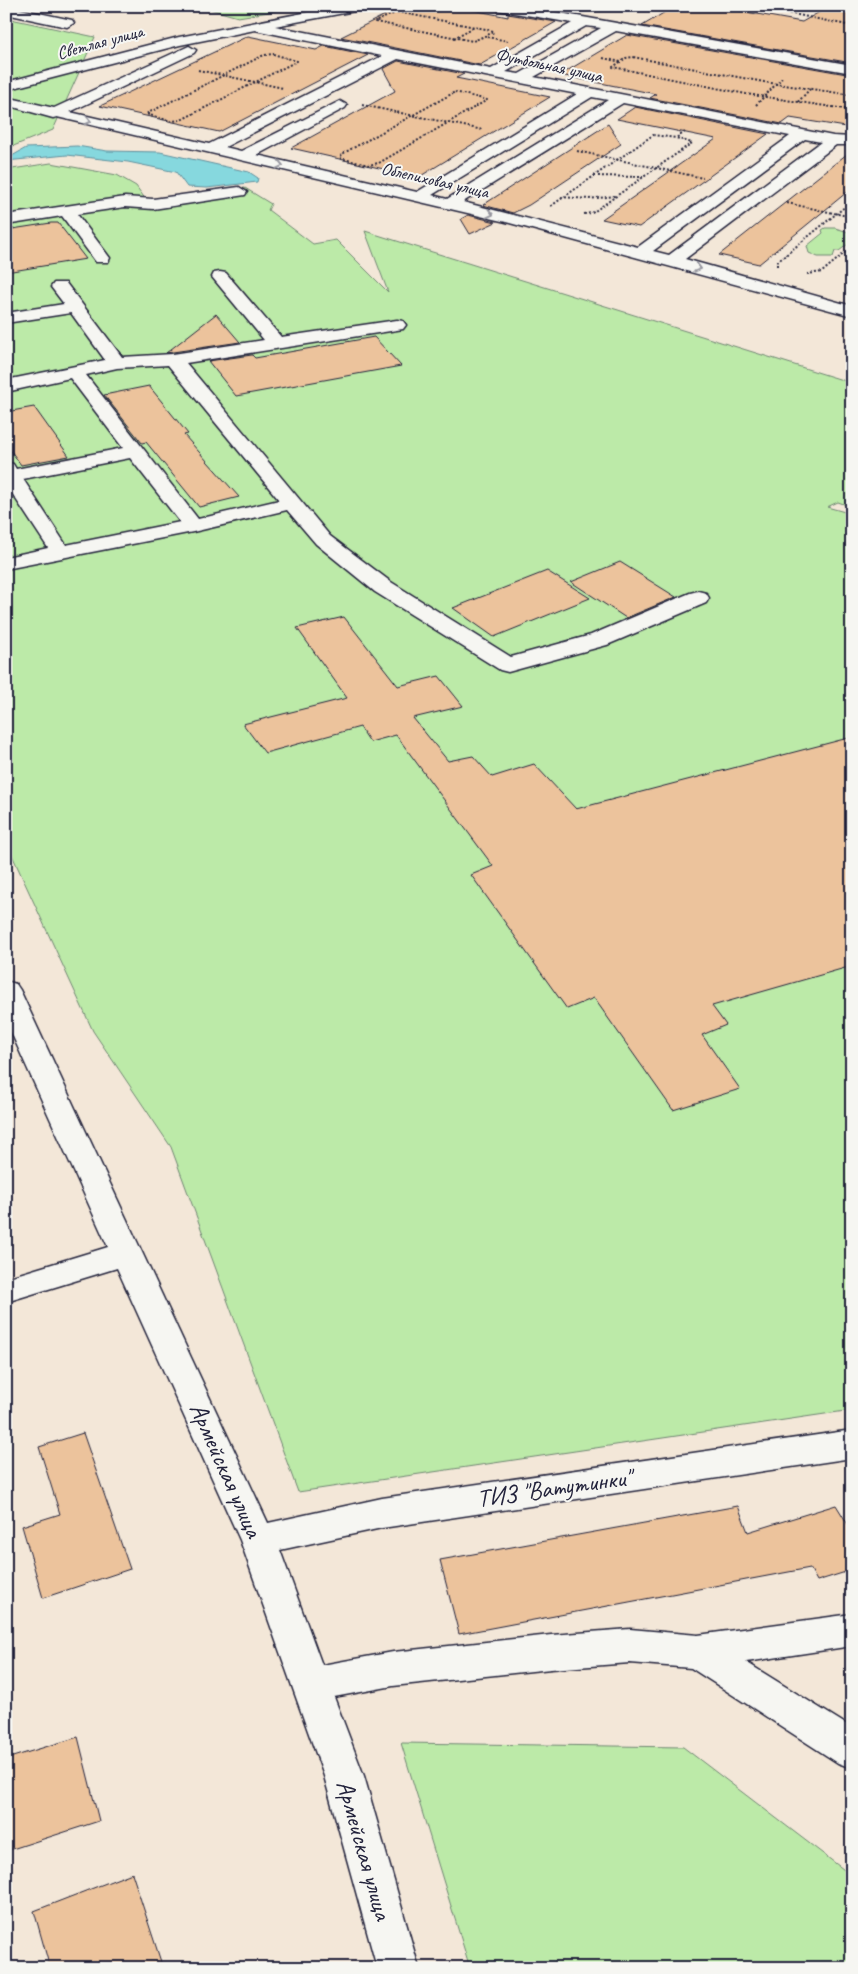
<svg xmlns="http://www.w3.org/2000/svg" width="858" height="1974" font-family="Caveat,sans-serif">
<style>
.green{fill:#bceaa8;stroke:#6f8672}
.water{fill:#86d8de;stroke:#5e8f9d}
.building{fill:#ecc39c;stroke:#22223b}
.lines{fill:none;stroke-linecap:round;stroke-linejoin:round}
.minor-casing{stroke:#22223b;stroke-width:3}
.path{stroke:#22223b;stroke-width:2;stroke-dasharray:2 2;stroke-linecap:butt}
.minor{fill:#f6f6f2;fill-rule:evenodd}
.oneway{stroke:#9797a0}
.labels{text-anchor:middle;dominant-baseline:central;stroke-width:4;stroke-linejoin:round;paint-order:stroke}
.far-street-label{font-size:18px;fill:#22223b;stroke:#f6f6f2}
.near-street-label{font-size:25px;fill:#22223b;stroke:#f6f6f2}
</style>
<rect width="100%" height="100%" fill="#f3e7d8"/>
<filter id="ink" filterUnits="userSpaceOnUse"><feTurbulence type="fractalNoise" baseFrequency=".02" numOctaves="2"/><feDisplacementMap in="SourceGraphic" scale="10" xChannelSelector="R" yChannelSelector="G"/><feConvolveMatrix kernelMatrix="1 2 1 2 8 2 1 2 1" color-interpolation-filters="sRGB"/></filter>
<g filter="url(#ink)">
<g class="green">
<polygon points="199,6 306,6 238,17"/>
<polygon points="6,18 95,37 53,130 6,149"/>
<polygon points="51,163 117,175 136,186 146,200 245,188 271,204 268,210 313,244 336,240 388,292 365,231 852,383 852,507 838,502 827,507 852,514 852,1410 298,1492 171,1147 93,1031 6,842 6,170"/>
<polygon points="825,228 835,228 852,233 852,241 839,251 835,251 833,257 818,257 809,253 807,246 823,233 822,230"/>
<polygon points="401,1743 683,1747 852,1876 852,1968 470,1968"/>
</g>
<polygon class="water" points="77,146 107,151 160,152 249,172 258,178 257,182 207,188 187,187 176,172 128,162 67,155 6,161 6,156 12,156 26,148"/>
<g class="building">
<polygon points="403,6 453,6 508,17 508,14 556,22 480,65 341,37"/>
<polygon points="533,6 583,6 571,13"/>
<polygon points="675,6 712,6 802,22 830,6 852,6 852,63 642,26"/>
<polygon points="627,35 852,75 852,128 790,118 782,124 650,98 656,94 560,75"/>
<polygon points="248,36 316,50 324,46 368,55 219,132 100,106"/>
<polygon points="398,61 464,74 456,78 550,97 419,177 291,148 395,91 383,69"/>
<polygon points="635,107 768,134 639,227 602,219 716,139 617,119"/>
<polygon points="608,124 621,144 529,205 513,213 483,205"/>
<polygon points="852,150 852,188 759,264 719,255"/>
<polygon points="468,215 496,222 470,234 461,219"/>
<polygon points="51,223 58,223 86,259 6,272 6,230"/>
<polygon points="216,314 240,342 166,353"/>
<polygon points="374,337 401,366 236,396 208,361 252,355 255,358"/>
<polygon points="149,386 188,434 184,435 239,497 199,507 146,442 142,443 104,395"/>
<polygon points="34,407 69,456 21,465 6,444 6,412"/>
<polygon points="620,562 676,597 626,618 571,582"/>
<polygon points="547,571 590,598 494,637 453,608"/>
<polygon points="344,617 398,686 439,676 463,706 413,718 448,761 473,756 492,777 534,764 576,809 852,737 852,966 712,1006 726,1025 702,1035 740,1089 673,1110 594,998 567,1009 471,875 493,866 396,735 370,742 360,727 265,753 243,724 347,698 297,628"/>
<polygon points="83,1433 130,1569 43,1598 22,1526 60,1514 39,1447"/>
<polygon points="836,1505 852,1531 852,1570 817,1581 810,1568 459,1634 440,1560 738,1506 748,1532"/>
<polygon points="78,1737 99,1821 6,1851 6,1759"/>
<polygon points="132,1873 163,1968 50,1968 34,1911"/>
</g>
<g class="lines">
<defs>
<g id="minor">
<polygon points="6,6 72,20 74,23 67,27 6,14"/>
<path d="M339,6H366L360,10L275,26L491,69L572,23L498,10L492,6H521L852,65V73L616,31L534,77L833,136L852,137V145H836L685,259L852,306V316L506,222L57,117L53,118L6,105V97L54,108L189,46L196,50L194,53L70,112L209,144L382,56L255,30L180,45L6,90V82L179,37ZM586,26L601,28L519,74L506,72ZM398,59L577,94L417,192L257,155L345,108L347,105L340,101L241,151L225,147ZM592,97L608,100L447,199L432,195ZM623,103L790,136L638,247L463,202ZM805,139L821,142L669,255L653,251Z"/>
<polygon points="239,187 247,192 245,195 153,209 125,207 77,214 110,258 108,262 96,262 62,216 6,225 6,215 125,197 153,199"/>
<path d="M220,272L226,273L281,337L397,320L403,321L406,325L403,329L397,330L186,363L330,536L391,582L511,657L591,635L690,593L698,591L706,593L709,598L706,603L607,645L508,672L500,670L375,592L316,544L287,510L193,532L6,569V557L48,548L6,484V462L13,464L16,469L123,448L70,378L6,392V380L105,360L71,313L6,323V313L64,304L51,287L54,283H66L122,357L173,354L264,340L212,277L214,273ZM168,365L279,500L198,519L86,375L117,368ZM130,458L180,522L66,545L23,479Z"/>
<polygon points="6,981 16,984 20,990 268,1523 382,1498 852,1430 852,1458 382,1528 280,1550 322,1665 393,1652 551,1635 630,1629 698,1635 852,1614 852,1646 746,1662 852,1728 852,1768 838,1763 691,1668 630,1663 551,1669 393,1686 334,1697 364,1776 419,1968 377,1968 324,1776 240,1540 117,1268 6,1302 6,1278 108,1247 6,1021"/>
</g>
</defs>
<use href="#minor" class="minor-casing"/>
<g class="path">
<polyline points="754,6 852,26"/>
<polyline points="644,11 653,6"/>
<polygon points="397,12 491,30 494,32 473,41 375,22"/>
<polyline points="487,37 508,41"/>
<polyline points="454,38 474,27"/>
<polygon points="273,54 297,61 181,120 171,121 146,114 264,55"/>
<polyline points="603,58 621,62"/>
<polyline points="198,70 283,88"/>
<polygon points="455,92 487,100 379,163 368,165 340,158 342,154"/>
<polyline points="852,95 764,82 633,57 626,58 613,67 746,94 852,110"/>
<polyline points="798,102 810,89"/>
<polyline points="362,105 483,130"/>
<polyline points="756,105 783,77"/>
<polyline points="577,151 703,178"/>
<polyline points="594,176 643,177"/>
<polyline points="561,197 589,199 615,196"/>
<polyline points="787,203 852,217"/>
<polyline points="551,206 653,135 676,138"/>
<polyline points="584,214 592,213 692,143 676,138 685,132"/>
<polyline points="777,266 777,262 852,201"/>
<polyline points="807,274 822,272 852,247"/>
</g>
<use href="#minor" class="minor"/>
</g>
<defs><path id="oneway-chevron" d="M-2-3.5L2.5 0L-2 3.5" fill="none" stroke-width="1.6" stroke-linecap="round" stroke-linejoin="round" transform="scale(1.25)"/></defs>
<g class="oneway">
<use href="#oneway-chevron" transform="translate(88 121) rotate(13)"/>
<use href="#oneway-chevron" transform="translate(280 165) rotate(13)"/>
<use href="#oneway-chevron" transform="translate(490 214) rotate(13)"/>
<use href="#oneway-chevron" transform="translate(698 268) rotate(16)"/>
</g>
</g>
<g class="labels">
<g class="far-street-label">
<text transform="translate(100 42) rotate(-15)">Светлая улица</text>
<text transform="translate(549 65) rotate(12)">Футбольная улица</text>
<text transform="translate(435 180) rotate(13)">Облепиховая улица</text>
</g>
<g class="near-street-label">
<text transform="translate(226 1470) rotate(66)">Армейская улица</text>
<text transform="translate(554 1488) rotate(-8)">ТИЗ "Ватутинки"</text>
<text transform="translate(364 1850) rotate(74)">Армейская улица</text>
</g>
</g>
<rect width="858" height="1974" fill="none" stroke="#f6f6f2" stroke-width="25"/>
<rect x="12" y="12" width="833" height="1949" fill="none" stroke="#22223b" stroke-width="2" filter="url(#ink)"/>
</svg>
